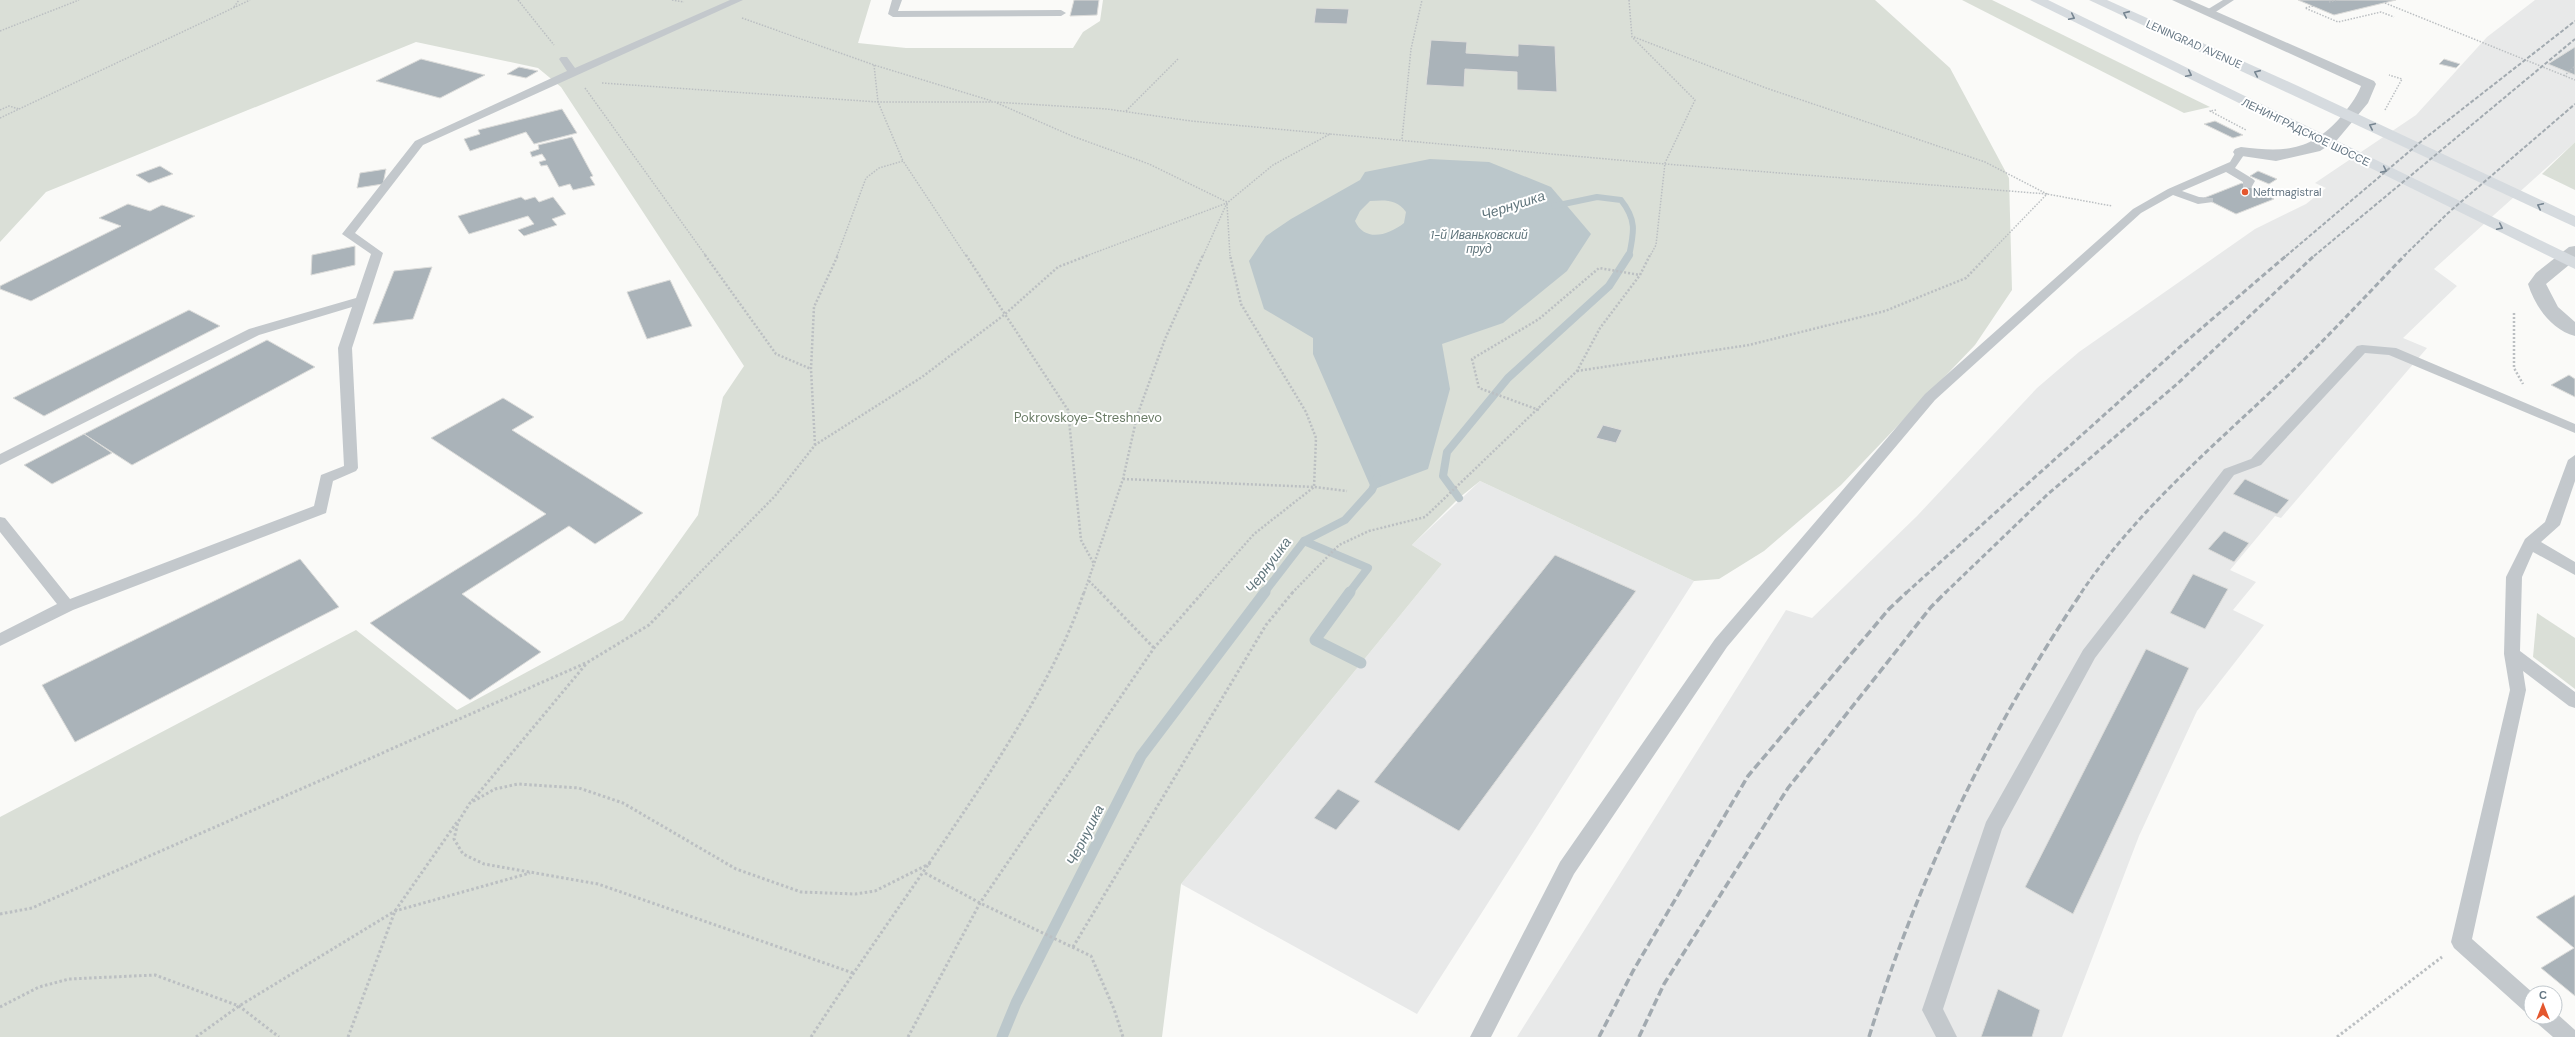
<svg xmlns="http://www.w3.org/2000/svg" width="2575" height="1037" font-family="'DM Sans',sans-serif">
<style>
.built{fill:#e8e9e9}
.green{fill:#dadfd7}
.water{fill:#bbc7cb;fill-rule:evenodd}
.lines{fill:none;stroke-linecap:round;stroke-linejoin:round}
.stream-far2{stroke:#bbc7cb;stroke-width:6}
.stream-far1{stroke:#bbc7cb;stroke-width:8}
.stream{stroke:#bbc7cb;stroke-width:11}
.building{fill:#aab3b9;stroke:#dcdcda}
.path-far2{stroke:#bbbfc2;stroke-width:1.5;stroke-dasharray:1.5 1.5;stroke-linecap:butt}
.path-far1{stroke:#bbbfc2;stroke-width:2.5;stroke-dasharray:2 2;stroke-linecap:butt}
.path{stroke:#bbbfc2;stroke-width:3;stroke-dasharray:2.5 2.5;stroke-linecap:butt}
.service{fill:#c3c8cc;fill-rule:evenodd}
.tertiary{fill:#c3c8cc;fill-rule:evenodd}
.primary{fill:#d6dbdf;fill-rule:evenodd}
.rail-far2{stroke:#a2aab0;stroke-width:2;stroke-dasharray:4 2;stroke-linecap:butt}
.rail-far1{stroke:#a2aab0;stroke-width:3;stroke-dasharray:5.5 3;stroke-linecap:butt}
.rail{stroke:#a2aab0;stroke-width:3.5;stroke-dasharray:8 3.5;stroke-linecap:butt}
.oneway{stroke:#768591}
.poi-dot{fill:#e4572e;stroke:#fff;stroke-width:1.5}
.labels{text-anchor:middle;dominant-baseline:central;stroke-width:4;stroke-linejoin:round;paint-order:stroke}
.far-street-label{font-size:11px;fill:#657683;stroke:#fff}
.far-poi-label{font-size:11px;fill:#657683;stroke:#fff;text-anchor:start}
.far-water-label{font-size:12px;font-style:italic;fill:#60757c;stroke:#fff}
.park-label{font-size:13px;fill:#687a64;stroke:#fff}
.water-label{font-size:14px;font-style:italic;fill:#60757c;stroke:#fff}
</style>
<rect width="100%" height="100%" fill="#fafaf8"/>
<g class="built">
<polygon points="2535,0 2575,0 2575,142 2434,269 2457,286 2403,338 2427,348 2281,518 2275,516 2230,570 2256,582 2233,610 2264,625 2197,711 2139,836 2062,1037 1517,1037 1786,610 1812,618 1917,516 2037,388 2079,352 2255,229 2306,204 2326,188 2315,183 2416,115 2487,37"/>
<polygon points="1480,481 1694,581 1417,1014 1181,884 1442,564 1412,545"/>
</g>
<g class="green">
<polygon points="0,0 871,0 858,43 906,48 1073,48 1083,32 1100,21 1103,0 1875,0 1950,68 2009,178 2012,290 1975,345 1841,485 1764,551 1719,579 1694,581 1480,481 1459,498 1412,545 1442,564 1181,884 1162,1037 0,1037 0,817 356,630 457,710 623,620 698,515 723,397 744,366 561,87 538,68 416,42 46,192 0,242"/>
<polygon points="1962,0 1992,0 2210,107 2184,113"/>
<polygon points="2575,142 2575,190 2542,174"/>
<polygon points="2537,613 2575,638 2575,689 2533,657"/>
</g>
<path class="water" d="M1430,159L1489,162L1551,187L1591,234L1567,271L1503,323L1442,344L1450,389L1428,469L1372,490L1313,354V338L1264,309L1249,261L1266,236L1291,219L1360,180L1365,172ZM1370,201C1385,200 1397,199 1406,212L1404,223C1389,235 1365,243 1355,221L1360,211Z"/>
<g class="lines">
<path class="stream-far2" d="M1554,206L1597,197L1621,200C1637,220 1634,232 1629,256"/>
<g class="stream-far1">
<polyline points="1459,498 1443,476 1447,452 1508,378 1609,286 1629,255"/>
<polyline points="1304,541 1368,568 1349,593"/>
<polyline points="1264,593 1304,541 1345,520 1372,490 1377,478"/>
</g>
<g class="stream">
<polyline points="1350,592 1315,640 1361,663"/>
<polyline points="1002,1037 1016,1003 1141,756 1265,592"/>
</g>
</g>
<g class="building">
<polygon points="1074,0 1099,0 1097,15 1070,16"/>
<polygon points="2298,0 2396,0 2334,15"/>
<polygon points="1316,8 1349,9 1347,24 1314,23"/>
<polygon points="1431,40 1467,42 1466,53 1518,56 1518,44 1555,46 1557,92 1517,90 1517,72 1465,69 1464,87 1426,85"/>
<polygon points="2575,47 2575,75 2548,64"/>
<polygon points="421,59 485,75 440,98 376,81"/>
<polygon points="2444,59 2460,64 2456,68 2439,64"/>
<polygon points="519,67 538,71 526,78 507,74"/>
<polygon points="562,109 577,133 534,144 526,132 470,151 464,139 480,134 478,130"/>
<polygon points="2215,121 2243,135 2233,138 2204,124"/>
<polygon points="572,137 593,176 590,177 595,185 573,190 570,184 559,187 547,165 541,166 539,162 546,160 542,154 532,157 530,152 539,149 538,145"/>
<polygon points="160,166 173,174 149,183 136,175"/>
<polygon points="386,169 383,184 357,188 360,173"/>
<polygon points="2258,171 2277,179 2269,184 2250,176"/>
<polygon points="2242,183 2274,199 2236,214 2204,198"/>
<polygon points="521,197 525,200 535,197 539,202 553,197 566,214 552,219 557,225 524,236 518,230 534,224 528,216 469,234 458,216"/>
<polygon points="128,204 150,211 162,205 195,216 31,301 0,289 0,286 121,226 99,218"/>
<polygon points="355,246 355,265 311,275 312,255"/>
<polygon points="432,267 413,319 373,324 394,271"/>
<polygon points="670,280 692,326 647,339 627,292"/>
<polygon points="189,310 220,326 44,416 13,398"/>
<polygon points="267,340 315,367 132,465 84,434"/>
<polygon points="2569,375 2575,379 2575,397 2551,385"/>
<polygon points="503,398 534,417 512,430 643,513 595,544 569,526 462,594 541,652 470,700 370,623 546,514 431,438"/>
<polygon points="1603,425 1622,430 1616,443 1596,438"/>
<polygon points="84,434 112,453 52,484 24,465"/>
<polygon points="2245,479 2289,500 2277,514 2233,494"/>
<polygon points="2224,531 2249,543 2234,562 2208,549"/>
<polygon points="1555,555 1636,591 1459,831 1374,782"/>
<polygon points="300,559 339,607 75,742 42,685"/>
<polygon points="2193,574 2228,589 2205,629 2170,613"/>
<polygon points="2146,649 2189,668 2073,914 2025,887"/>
<polygon points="1338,789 1360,801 1336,830 1314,818"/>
<polygon points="2575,895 2575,996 2541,968 2574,948 2536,917"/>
<polygon points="1998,989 2040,1010 2032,1037 1981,1037"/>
</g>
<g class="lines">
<g class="path-far2">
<polyline points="518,0 554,45"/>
<polyline points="672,0 684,2"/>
<polyline points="1629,0 1632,37 1695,100 1665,163 1656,245 1650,256"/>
<polyline points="2329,2 2338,0"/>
<polyline points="2385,3 2575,80"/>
<polyline points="2313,6 2305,8 2338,22 2381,12 2394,17"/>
<polyline points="234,7 239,0"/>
<polyline points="742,18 874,65 992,101"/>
<polyline points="0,31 79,0"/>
<polyline points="1634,37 1766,88 1985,162 2047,194 1987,256"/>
<polyline points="874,65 878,102 903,161"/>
<polyline points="2564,76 2575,66"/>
<polyline points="602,83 878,102 994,102 1107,109 1191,121 1330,134"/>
<polyline points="585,88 706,256"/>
<polyline points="997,103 1072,136 1149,164 1227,202"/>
<polyline points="0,110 9,106 19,109"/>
<polyline points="2216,110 2210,111 2246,130"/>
<polyline points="2385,110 2402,79 2389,75"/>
<polyline points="1126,111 1178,59"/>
<polyline points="0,118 250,0"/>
<polyline points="1402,139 1411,49 1422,0"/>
<polyline points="1227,204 1230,256"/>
<polyline points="837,256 866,178 879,168 903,161 966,256"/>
<polyline points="1086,256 1227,203"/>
<polyline points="1203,256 1227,203 1273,165 1330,134 1640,162 2047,194 2112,206"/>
</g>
<g class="path-far1">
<polyline points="705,255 776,354 811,369"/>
<polyline points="966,255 1068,410 1081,540 1094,564"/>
<polyline points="2514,313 2514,368 2523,384"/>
<polyline points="1577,371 1749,345 1885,311 1966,278 1988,255"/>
<polyline points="1539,410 1479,388 1472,359 1539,319 1599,268 1640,275"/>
<polyline points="815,445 811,369 814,307 838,255"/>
<polyline points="1123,479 1314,487 1347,491"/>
<polyline points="1089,581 1101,593"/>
<polyline points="680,593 775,496 815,445 922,377 1004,315 1058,267 1089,255"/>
<polyline points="1084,593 1123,479 1137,416 1165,339 1203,255"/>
<polyline points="1202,593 1254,534 1314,487 1316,438 1306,412 1241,304 1230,255"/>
<polyline points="1292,593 1339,545 1369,531 1425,517 1577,371 1600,328 1640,275 1650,255"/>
</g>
<g class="path">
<polyline points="1100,592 1154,648"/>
<polyline points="472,801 586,664"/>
<polyline points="925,873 980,903 1091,956 1114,1009 1123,1037"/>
<polyline points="0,914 32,908 588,662 649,625 681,592"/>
<polyline points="1073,947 1266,625 1293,592"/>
<polyline points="853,973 598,884 484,864 463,854 454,839 458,822 470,803 495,789 518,784 579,788 623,803 736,869 801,892 855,894 875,891 931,863"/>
<polyline points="0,1007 39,987 69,979 155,975 239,1006 279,1037"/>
<polyline points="196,1037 239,1006 395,911 530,873"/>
<polyline points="348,1037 395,911 457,822"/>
<path d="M811,1037C869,948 931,863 989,774C1026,715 1062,658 1084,592"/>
<polyline points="908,1037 980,903 1154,648 1203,592"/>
<polyline points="2337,1037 2442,957"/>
</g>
<g class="service">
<polygon points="730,0 743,0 423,145 355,233 383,253 352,348 358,468 356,471 333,481 326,513 73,610 0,646 0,633 57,604 0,532 0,517 5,518 70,599 314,506 321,475 344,466 338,348 352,307 259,335 0,465 0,454 249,329 356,298 371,254 342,234 415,141 567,71 559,59 561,57 567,57 575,68"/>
<polygon points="892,0 902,0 898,11 1061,10 1066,13 1061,16 893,17 888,14"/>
<polygon points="2223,0 2234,0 2211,15 2205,15 2205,11"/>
<polygon points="2241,149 2246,152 2235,168 2253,179 2255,181 2251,188 2243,188 2243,182 2226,172 2182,191 2199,197 2213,198 2213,202 2198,204 2173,195 2141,213 1935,400 1727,647 1574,874 1491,1037 1470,1037 1560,862 1715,639 1925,394 2133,209 2168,189 2230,162 2237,150"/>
<polygon points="2362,345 2396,348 2575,424 2575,433 2389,355 2365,353 2261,465 2234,475 2095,658 2002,829 1943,1009 1957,1037 1936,1037 1922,1010 1986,822 2083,650 2224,469 2251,459 2357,346"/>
<polygon points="2575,455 2575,481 2560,525 2541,542 2575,562 2575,575 2533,552 2522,577 2520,651 2575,692 2575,708 2569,706 2523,671 2526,690 2472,939 2533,993 2531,993 2531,1014 2524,1011 2454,948 2451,942 2510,690 2504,654 2506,577 2525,539 2545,522 2568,460"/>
<polygon points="2555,1012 2575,1030 2575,1037 2553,1037 2538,1024 2535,1017 2555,1017"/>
</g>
<g class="tertiary">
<path d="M2172,0H2190L2374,81L2376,84L2368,103L2337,140L2320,151L2276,161L2235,155L2233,152L2235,149L2241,147C2283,152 2309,152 2339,119C2348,108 2356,99 2361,86Z"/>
<path d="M2575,246V260L2546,284L2558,307L2575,322V336C2551,330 2535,306 2528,284L2536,273L2569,247Z"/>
</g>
<g class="primary">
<polygon points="2030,0 2048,0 2575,257 2575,269"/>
<polygon points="2089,0 2107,0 2298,86 2575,216 2575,227"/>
</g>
<g class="rail-far2">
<polyline points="2286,256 2424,139 2575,21"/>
<polyline points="2314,256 2575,39"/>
<polyline points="2404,256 2448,213 2575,104"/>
</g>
<g class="rail-far1">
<polyline points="1906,593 2182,345 2287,255"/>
<polyline points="1945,593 2048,494 2177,384 2315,255"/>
<path d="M2081,593C2135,513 2210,449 2280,383C2323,342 2364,298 2405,255"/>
</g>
<g class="rail">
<polyline points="1599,1037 1633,971 1748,776 1889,609 1907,592"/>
<polyline points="1639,1037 1664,984 1788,788 1931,607 1946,592"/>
<path d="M1869,1037C1917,881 1990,728 2082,592"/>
</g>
</g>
<defs><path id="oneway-chevron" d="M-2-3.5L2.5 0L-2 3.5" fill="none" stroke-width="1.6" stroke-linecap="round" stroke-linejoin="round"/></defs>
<g class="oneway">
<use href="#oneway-chevron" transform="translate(2126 14) rotate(-156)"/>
<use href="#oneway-chevron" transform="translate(2072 17) rotate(26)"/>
<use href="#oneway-chevron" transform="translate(2257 73) rotate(-156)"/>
<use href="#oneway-chevron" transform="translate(2189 74) rotate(26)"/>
<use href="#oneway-chevron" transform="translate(2372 126) rotate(-155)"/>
<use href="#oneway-chevron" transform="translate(2384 170) rotate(26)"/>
<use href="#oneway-chevron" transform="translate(2540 206) rotate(-155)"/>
<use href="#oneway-chevron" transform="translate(2500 227) rotate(26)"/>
</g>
<circle class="poi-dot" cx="2245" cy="192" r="4"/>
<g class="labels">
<g class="far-street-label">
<text transform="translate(2194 44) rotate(24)">LENINGRAD AVENUE</text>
<text transform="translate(2306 132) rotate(26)">ЛЕНИНГРАДСКОЕ ШОССЕ</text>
</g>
<g class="far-poi-label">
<text x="2253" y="192">Neftmagistral</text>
</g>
<g class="far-water-label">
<text x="1479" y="235">1-й Иваньковский<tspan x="1479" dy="14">пруд</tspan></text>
</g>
<g class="park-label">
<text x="1088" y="417">Pokrovskoye-Streshnevo</text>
</g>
<g class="water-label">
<text transform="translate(1513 205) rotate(-18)">Чернушка</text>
<text transform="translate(1268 565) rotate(-53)">Чернушка</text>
<text transform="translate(1085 835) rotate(-63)">Чернушка</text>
</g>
</g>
<g transform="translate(2543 1005)"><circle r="19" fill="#ffffff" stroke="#c1c8cd"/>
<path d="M0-3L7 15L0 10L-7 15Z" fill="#e4572e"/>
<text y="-6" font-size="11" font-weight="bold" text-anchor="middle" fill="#657683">С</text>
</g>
</svg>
